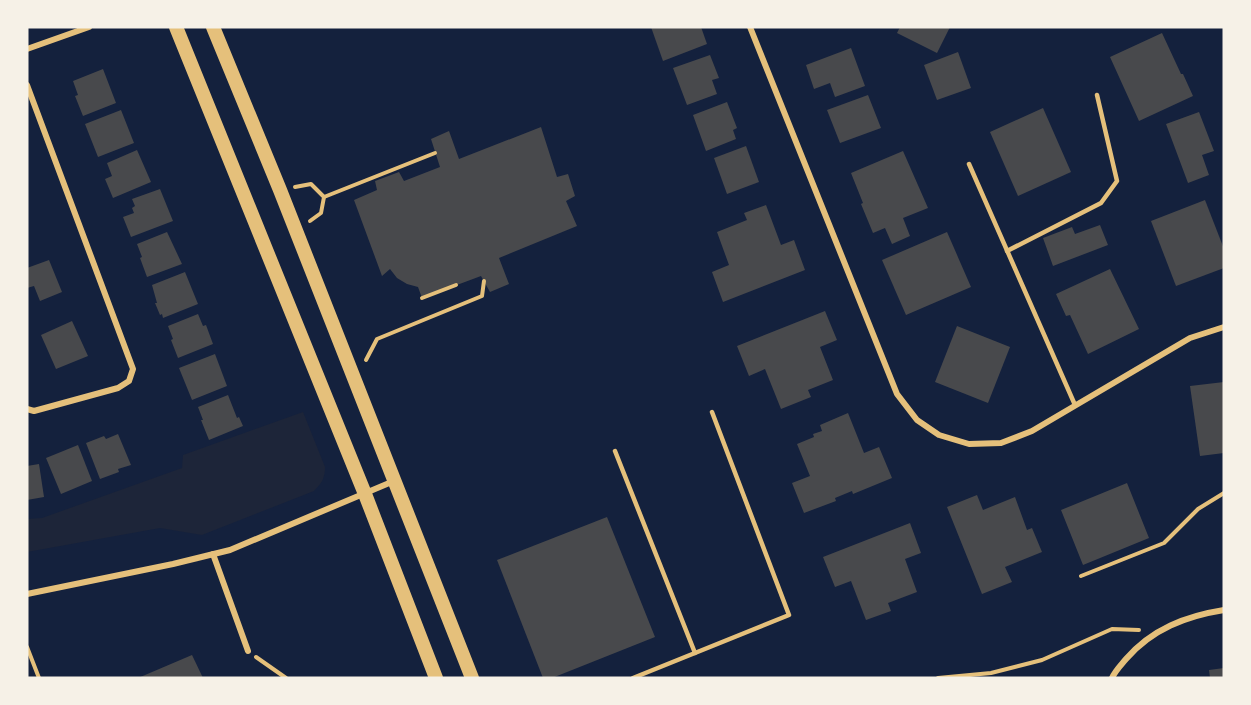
<svg xmlns="http://www.w3.org/2000/svg" width="1251" height="705" font-family="Arial,sans-serif">
<style>
.green{fill:#1d2539}
.building{fill:#48494c}
.lines{fill:none;stroke-linecap:round;stroke-linejoin:round}
.path{stroke:#e5c07b;stroke-width:4}
.service{stroke:#e5c07b;stroke-width:4.5}
.minor{stroke:#e5c07b;stroke-width:6}
.primary{stroke:#e5c07b;stroke-width:14}
</style>
<rect width="100%" height="100%" fill="#14213d"/>
<path class="green" d="M303,412L325,467C325,478 322,483 314,491L202,535L160,528L27,552V519L42,518L182,468L183,455Z"/>
<g class="building">
<polygon points="651,27 701,27 707,44 663,61"/>
<polygon points="900,27 950,27 937,53 897,33"/>
<polygon points="1162,33 1181,74 1183,74 1193,96 1139,121 1110,57"/>
<polygon points="851,48 865,86 835,97 830,83 814,89 806,65"/>
<polygon points="958,52 971,88 937,100 924,65"/>
<polygon points="710,55 719,78 712,80 717,94 687,105 673,68"/>
<polygon points="103,69 116,103 83,116 75,96 78,95 73,81"/>
<polygon points="868,95 881,128 840,143 827,110"/>
<polygon points="727,102 737,128 733,130 736,139 706,151 693,115"/>
<polygon points="1043,108 1071,172 1018,196 990,132"/>
<polygon points="121,110 134,143 98,157 85,124"/>
<polygon points="1199,112 1214,151 1202,155 1209,175 1188,183 1166,124"/>
<polygon points="541,127 557,177 568,174 575,196 566,201 577,226 499,258 509,284 490,292 481,276 422,298 418,287 407,284 397,278 390,269 382,276 354,200 377,190 375,181 399,172 404,181 440,167 431,139 449,131 459,159"/>
<polygon points="746,146 759,182 727,194 714,158"/>
<polygon points="137,150 151,182 113,198 105,179 112,176 107,163"/>
<polygon points="903,151 928,208 903,218 910,236 892,244 885,228 873,233 861,204 863,203 851,173"/>
<polygon points="160,189 173,221 131,237 123,217 134,213 132,208 135,206 132,199"/>
<polygon points="1205,200 1224,249 1224,268 1176,286 1151,221"/>
<polygon points="766,205 781,245 794,240 805,270 723,302 712,272 729,265 717,232 747,220 744,213"/>
<polygon points="1100,225 1108,245 1053,266 1043,238 1072,227 1075,234"/>
<polygon points="167,232 182,264 147,277 140,258 142,257 137,244"/>
<polygon points="947,232 971,287 906,315 882,260"/>
<polygon points="49,260 62,292 40,301 34,286 27,288 27,268"/>
<polygon points="1110,269 1139,329 1088,354 1070,315 1066,316 1056,294"/>
<polygon points="185,272 198,304 163,318 162,314 160,315 155,303 157,303 152,285"/>
<polygon points="825,311 837,340 820,347 833,380 808,390 811,397 781,409 765,369 749,376 737,346"/>
<polygon points="198,314 203,326 206,325 213,344 178,358 171,340 173,339 168,326"/>
<polygon points="72,321 88,356 56,369 41,335"/>
<polygon points="957,326 1010,347 988,403 935,382"/>
<polygon points="215,354 227,386 192,400 179,368"/>
<polygon points="1224,382 1224,453 1200,456 1190,386"/>
<polygon points="228,395 237,418 239,417 243,426 209,440 201,420 203,420 198,407"/>
<polygon points="848,413 864,453 879,447 892,478 853,494 852,491 835,498 836,501 804,513 792,483 810,476 797,444 814,437 813,434 822,431 820,425"/>
<polygon points="118,434 131,465 118,469 119,472 100,479 86,443 104,436 106,439"/>
<polygon points="78,445 92,481 61,494 46,458"/>
<polygon points="39,464 44,497 27,500 27,466"/>
<polygon points="1127,483 1149,538 1083,565 1061,510"/>
<polygon points="977,495 983,510 1015,497 1027,530 1032,528 1042,552 1005,567 1012,582 982,594 947,507"/>
<polygon points="607,517 655,637 552,678 543,678 497,560"/>
<polygon points="910,523 921,553 905,559 917,592 888,603 891,611 866,620 851,581 835,587 823,557"/>
<polygon points="192,655 203,678 138,678"/>
<polygon points="1224,668 1224,678 1210,678 1209,670"/>
</g>
<g class="lines">
<g class="path">
<polyline points="295,187 311,184 324,197 321,213 310,221"/>
<polyline points="324,197 435,153"/>
<polyline points="422,298 456,285"/>
<polyline points="366,360 377,339 482,296 484,281"/>
<polyline points="1081,576 1164,543 1198,509 1224,493"/>
<polyline points="27,647 39,678"/>
<polyline points="256,657 286,678"/>
<polyline points="938,678 991,673 1042,660 1112,629 1139,630"/>
</g>
<g class="service">
<polyline points="969,164 1075,405"/>
<polyline points="1007,251 1101,203 1117,181 1097,95"/>
<polyline points="615,451 695,653"/>
<polyline points="633,678 789,615 712,412"/>
</g>
<g class="minor">
<polyline points="750,27 897,394 917,420 939,435 969,444 1001,443 1032,431 1190,338 1224,327"/>
<polyline points="27,49 89,27"/>
<polyline points="27,85 133,369 129,381 118,388 34,411 27,409"/>
<polyline points="213,554 248,651"/>
<polyline points="27,594 173,564 230,550 394,481"/>
<path d="M1112,678C1115,671 1121,665 1126,659C1152,629 1186,616 1224,610"/>
</g>
<g class="primary">
<polyline points="176,27 365,494 436,678"/>
<polyline points="213,27 280,190 472,678"/>
</g>
</g>
<rect width="1251" height="705" fill="none" stroke="#f6f1e7" stroke-width="57"/>
</svg>
